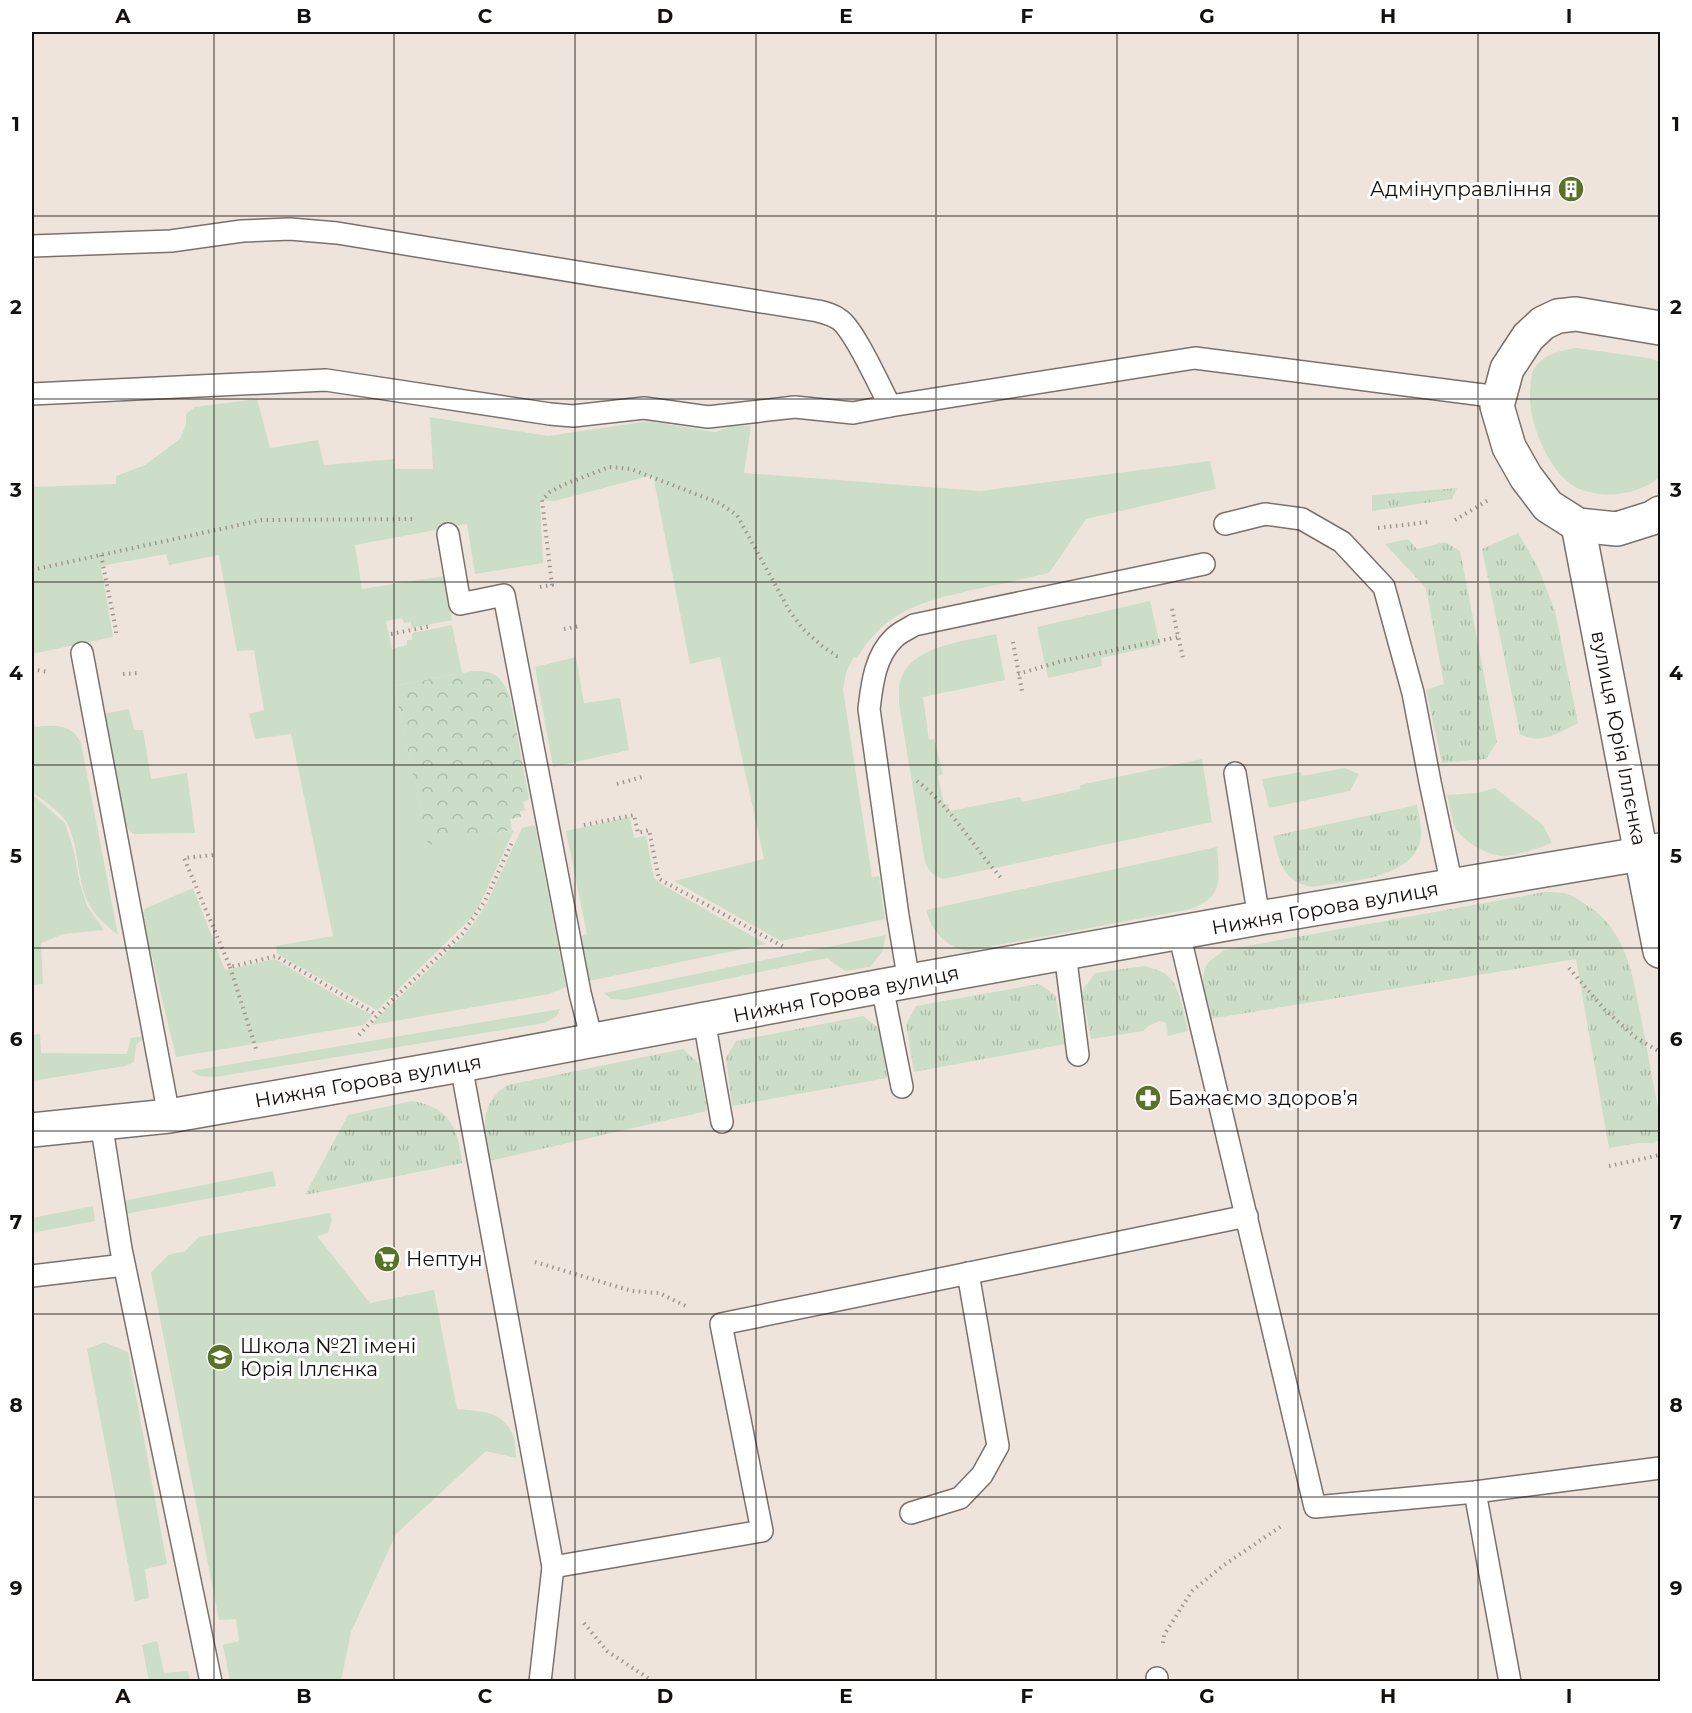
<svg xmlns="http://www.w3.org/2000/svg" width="1692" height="1713" font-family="Montserrat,sans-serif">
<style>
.grass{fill:url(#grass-tufts)}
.park{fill:url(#park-crowns)}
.garden{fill:#ccdec7}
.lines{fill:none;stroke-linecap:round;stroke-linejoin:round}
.service-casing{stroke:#7b716b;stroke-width:24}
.minor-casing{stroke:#7b716b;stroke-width:36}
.tertiary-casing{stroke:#7b716b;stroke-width:36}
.path{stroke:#9f9791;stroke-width:4;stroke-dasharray:1.5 4.5;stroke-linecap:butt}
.service{stroke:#fff;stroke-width:21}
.minor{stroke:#fff;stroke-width:33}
.tertiary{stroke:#fff;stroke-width:33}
.grid{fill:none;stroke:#13100d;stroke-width:1.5;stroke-opacity:0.55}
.labels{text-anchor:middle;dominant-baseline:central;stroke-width:6;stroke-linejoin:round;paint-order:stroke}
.poi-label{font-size:20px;fill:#13100d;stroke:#fff;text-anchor:start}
.street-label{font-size:20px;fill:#13100d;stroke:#fff}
.neatline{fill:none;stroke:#13100d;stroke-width:2}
.grid-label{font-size:20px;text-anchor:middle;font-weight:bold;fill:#13100d}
</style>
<defs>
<pattern id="grass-tufts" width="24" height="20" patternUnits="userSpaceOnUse" patternTransform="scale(1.5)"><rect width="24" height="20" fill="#ccdec7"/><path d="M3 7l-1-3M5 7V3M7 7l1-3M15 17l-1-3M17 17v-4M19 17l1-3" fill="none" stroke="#aebdaa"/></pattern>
<pattern id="park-crowns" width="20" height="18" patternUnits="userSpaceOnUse" patternTransform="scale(1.5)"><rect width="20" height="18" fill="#ccdec7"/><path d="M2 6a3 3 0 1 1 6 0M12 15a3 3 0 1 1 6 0" fill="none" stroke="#aebdaa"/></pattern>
</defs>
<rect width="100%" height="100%" fill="#eee4dc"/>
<g class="grass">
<polygon points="1457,488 1452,499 1372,511 1372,495"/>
<path d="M1518,533L1538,567L1555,611L1578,723C1558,733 1542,745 1520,734L1482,549Z"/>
<polygon points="1408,539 1417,549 1445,542 1460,551 1497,742 1486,759 1442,763 1426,690 1444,684 1426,588 1385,544"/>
<path d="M1417,805C1419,817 1423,830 1420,842C1410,880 1342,882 1311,887C1281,880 1280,862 1273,836Z"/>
<path d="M1545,892C1551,892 1558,892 1564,893C1573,895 1580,901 1588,906C1629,933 1633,979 1642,1023C1648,1055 1654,1087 1660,1119V1139L1654,1143H1638L1609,1148L1576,959L1209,1019C1206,1004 1197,975 1209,962C1214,957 1220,954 1225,950Z"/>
<path d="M1145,966C1151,968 1158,970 1164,973C1181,984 1183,1013 1188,1031L1168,1036L1166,1023L1160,1021L1150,1025L1143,1031L1091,1039L1082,991L1095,973Z"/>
<polygon points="1039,984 1055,995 1065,1044 914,1072 906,1024 916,1006"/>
<polygon points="863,1016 880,1029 887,1078 732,1106 726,1058 736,1041"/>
<path d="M683,1049L699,1064L707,1111L489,1161C484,1131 478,1103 508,1085Z"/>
<path d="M412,1101C449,1107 458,1128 462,1163L305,1195L348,1115Z"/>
</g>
<path class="park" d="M473,671C496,670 502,678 510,697L529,799L523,802L525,810L520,811L521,817L510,819L512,830L428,846L394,686Z"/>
<g class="garden">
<path d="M1577,348L1649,358L1660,362V477C1639,494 1608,499 1582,490C1551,479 1528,423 1530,392C1531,384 1530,373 1536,366C1546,353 1562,350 1577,348Z"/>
<path d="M257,399L270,448L318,440L324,465L394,459L395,469H433L430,417L548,436L649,421L715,432L732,426H751L744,473L980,491L1210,461L1216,489L1086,519L1049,573C1023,579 998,585 972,590C921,602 886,610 857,658L854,657L846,672L843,690L872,877L879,876L885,919L781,941L674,881L764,859L720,657L690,664L653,475L554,501L540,500L543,563L475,574L467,524L355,545L362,589L444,576L452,620L411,628V622L404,623L402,618L386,621L392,649L407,645V640H412V633L452,625L462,673L394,686L428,845L514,830L479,906L471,918L377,1010L277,954L276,946L333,936L291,734L255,739L249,714L264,710L254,650L237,651L219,555L169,565L166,554L101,566L113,637L32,654V487L116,484V476L145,465L180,439L186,425V414L195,407Z"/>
<polygon points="1150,601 1160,645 1101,658 1102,666 1048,678 1037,627"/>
<path d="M996,634L1005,680L923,697L929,740L934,739L943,774L938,776L944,804H948L950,811L1020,797L1022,802L1080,789V785L1202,759L1212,822L943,879C934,876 929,872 925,862L899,703C899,694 898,685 902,676C915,645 967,641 996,634Z"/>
<polygon points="576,657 584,703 620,698 629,750 553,767 535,667"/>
<polygon points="129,709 134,730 143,730 151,779 187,773 195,833 133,834 125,825 103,714"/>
<path d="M32,712L35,727C53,725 72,723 81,743L118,935C107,926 95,916 89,904C76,881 80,847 67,823C59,810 43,800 32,792Z"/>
<polygon points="1345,768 1359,774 1350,791 1269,808 1262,779 1301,772 1302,776"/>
<path d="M1495,788L1543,825L1552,843C1539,848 1516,856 1502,856C1487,855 1462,841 1455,827C1451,818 1450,805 1447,795L1478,793Z"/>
<polygon points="32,794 65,823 74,852 80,884 87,906 104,930 63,934 41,943 43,984 32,985"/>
<polygon points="630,817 634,838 646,836 654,878 661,884 766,944 589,981 580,936 587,934 566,831"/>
<polygon points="535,825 566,987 549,994 372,1025 374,1021 463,937 473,924 487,903 522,828"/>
<path d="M1217,847C1219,878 1225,896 1191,909L966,951C944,945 932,931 926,910Z"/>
<polygon points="193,888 225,970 275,959 347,1002 372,1015 364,1025 176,1057 142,915 145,909 151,906"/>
<polygon points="886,935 882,952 870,967 845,971 827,958 626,1000 611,999 604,993"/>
<polygon points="560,1009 557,1016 545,1023 215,1077 199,1076 191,1071"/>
<polygon points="40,1034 41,1053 127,1054 131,1038 146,1036 136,1045 134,1062 125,1066 32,1081 32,1035"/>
<polygon points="273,1171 276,1186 125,1214 123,1201"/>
<polygon points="93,1206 95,1221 32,1233 32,1218"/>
<path d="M330,1213L332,1220L328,1233L317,1236L370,1303L434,1290L457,1409C477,1411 502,1410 512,1433C516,1440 515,1450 516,1458L486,1451L396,1534L351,1632L341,1681H230L223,1645L239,1641L236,1619L219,1620L151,1273L168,1255L185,1251L199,1237Z"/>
<polygon points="104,1342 128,1352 167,1564 145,1569 149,1598 135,1601 87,1349"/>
<polygon points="157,1641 164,1673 188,1671 190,1681 149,1681 142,1645"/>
</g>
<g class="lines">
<defs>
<g id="service">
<path d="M32,246L171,241L242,231L290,229L337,233L818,311C826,313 834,315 840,320C855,331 880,387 890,406L1195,358L1499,397"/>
<polyline points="32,394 326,380 550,414 573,416 644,408 708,417 795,407 853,413 890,406"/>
<polyline points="1225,524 1265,514 1302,519 1342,542 1384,587 1413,693 1430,782 1452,886"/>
<polyline points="448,534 460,604 504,595 580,993 592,1040"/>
<polyline points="82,653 169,1116"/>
<polyline points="1235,773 1259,918"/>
<polyline points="1179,933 1315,1507 1475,1492 1660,1468"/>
<polyline points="1065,953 1078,1055"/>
<path d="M909,982L898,916L869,709C872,684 875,656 894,638C900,632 908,629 914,625L1204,564"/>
<polyline points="882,986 902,1087"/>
<polyline points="704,1020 722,1122"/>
<polyline points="461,1065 553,1567 540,1682"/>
<polyline points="101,1122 121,1249 211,1682"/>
<polyline points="32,1276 124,1265"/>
<polyline points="1475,1492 1510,1682"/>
<polyline points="911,1513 960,1498 982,1475 998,1446 968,1273"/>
<polyline points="553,1567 762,1531 721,1324 1247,1216"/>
<polyline points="1157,1678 1157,1682"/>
</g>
<g id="minor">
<polyline points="1660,328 1576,314 1558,316 1543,323 1528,337 1507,369 1497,406 1509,447 1526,477 1548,506 1578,525 1617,529 1652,518 1660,513"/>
<polyline points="1578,525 1641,854 1660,850"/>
</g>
<polyline id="tertiary" points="32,1130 169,1116 461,1065 882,986 1259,918 1641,854 1660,951"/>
</defs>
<use href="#service" class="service-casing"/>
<use href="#minor" class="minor-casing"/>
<use href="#tertiary" class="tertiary-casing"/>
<g class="path">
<polyline points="1455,520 1490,499"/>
<polyline points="1378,528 1428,522"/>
<polyline points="101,555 116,630 116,636"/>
<polyline points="32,570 262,520 415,519"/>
<polyline points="540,587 552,585 542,500 550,492 563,485 609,467 631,469 719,503 737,515 789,610 803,629 823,647 837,656 841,656"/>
<polyline points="1172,609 1183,658"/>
<polyline points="564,629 580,626"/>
<polyline points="391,634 432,626"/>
<polyline points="1013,642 1022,691"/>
<polyline points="32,669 48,672"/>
<polyline points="123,674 140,673"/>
<polyline points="1018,674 1062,661 1178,637"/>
<path d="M917,781C952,808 974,848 1003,880"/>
<polyline points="617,784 642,777"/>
<polyline points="584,825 634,815 638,833 649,830 659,879 786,948"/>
<polyline points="213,855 184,858 230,967 276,956 377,1015"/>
<polyline points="230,967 257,1052"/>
<polyline points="1569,968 1605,1010 1635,1037 1660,1052"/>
<polyline points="359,1035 388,1004 462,934 485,901 513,840"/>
<polyline points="1609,1166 1660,1155"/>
<polyline points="535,1262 632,1291 659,1293 688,1307"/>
<polyline points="584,1623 607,1651 654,1682"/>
<polyline points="1163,1643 1164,1635 1192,1591 1224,1565 1283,1525"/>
</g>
<use href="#service" class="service"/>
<use href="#minor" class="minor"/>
<use href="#tertiary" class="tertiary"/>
</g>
<path class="grid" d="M214,32V1682M394,32V1682M575,32V1682M756,32V1682M936,32V1682M1117,32V1682M1298,32V1682M1478,32V1682M32,216H1660M32,399H1660M32,582H1660M32,765H1660M32,948H1660M32,1131H1660M32,1314H1660M32,1497H1660"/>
<defs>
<symbol id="building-disc" viewBox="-11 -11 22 22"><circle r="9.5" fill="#587327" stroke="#fff"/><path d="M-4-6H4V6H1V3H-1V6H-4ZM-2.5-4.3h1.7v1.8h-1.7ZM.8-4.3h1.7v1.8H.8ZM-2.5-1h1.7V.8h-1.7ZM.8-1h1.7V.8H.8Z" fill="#fff"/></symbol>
<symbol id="pharmacy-disc" viewBox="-11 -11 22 22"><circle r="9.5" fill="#587327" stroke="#fff"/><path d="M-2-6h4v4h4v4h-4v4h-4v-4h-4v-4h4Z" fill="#fff"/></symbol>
<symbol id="supermarket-disc" viewBox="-11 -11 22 22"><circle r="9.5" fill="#587327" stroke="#fff"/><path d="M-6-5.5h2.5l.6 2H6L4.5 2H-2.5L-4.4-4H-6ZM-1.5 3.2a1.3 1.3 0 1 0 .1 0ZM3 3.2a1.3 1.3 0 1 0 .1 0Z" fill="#fff"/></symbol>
<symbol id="school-disc" viewBox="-11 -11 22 22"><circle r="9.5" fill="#587327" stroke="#fff"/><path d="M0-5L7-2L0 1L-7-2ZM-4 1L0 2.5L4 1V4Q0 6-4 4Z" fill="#fff"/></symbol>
</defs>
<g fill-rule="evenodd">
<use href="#building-disc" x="1556" y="174" width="30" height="30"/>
<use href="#pharmacy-disc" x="1133" y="1083" width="30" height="30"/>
<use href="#supermarket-disc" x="372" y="1244" width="30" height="30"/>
<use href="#school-disc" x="205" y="1342" width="30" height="30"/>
</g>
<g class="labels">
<g class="poi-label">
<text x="1552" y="189" text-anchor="end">Адмінуправління</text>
<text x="1168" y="1098">Бажаємо здоровʼя</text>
<text x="406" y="1259">Нептун</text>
<text x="240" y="1346">Школа №21 імені<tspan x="240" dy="23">Юрія Іллєнка</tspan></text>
</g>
<g class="street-label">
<text transform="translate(1619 738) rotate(79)">вулиця Юрія Іллєнка</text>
<text transform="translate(1325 908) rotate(-10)">Нижня Горова вулиця</text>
<text transform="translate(846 994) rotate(-11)">Нижня Горова вулиця</text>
<text transform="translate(368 1081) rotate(-10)">Нижня Горова вулиця</text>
</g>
</g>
<rect width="1692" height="1713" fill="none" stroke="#ffffff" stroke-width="66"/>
<rect x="33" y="33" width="1626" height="1647" class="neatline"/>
<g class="grid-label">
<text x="123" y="23">A</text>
<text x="304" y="23">B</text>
<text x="485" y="23">C</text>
<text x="665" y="23">D</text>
<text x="846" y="23">E</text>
<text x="1027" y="23">F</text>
<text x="1207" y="23">G</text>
<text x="1388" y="23">H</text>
<text x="1569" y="23">I</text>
<text x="16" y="131">1</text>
<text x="1676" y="131">1</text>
<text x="16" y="314">2</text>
<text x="1676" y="314">2</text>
<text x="16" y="497">3</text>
<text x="1676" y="497">3</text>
<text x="16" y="680">4</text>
<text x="1676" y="680">4</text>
<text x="16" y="863">5</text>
<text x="1676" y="863">5</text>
<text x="16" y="1046">6</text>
<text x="1676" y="1046">6</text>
<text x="16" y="1229">7</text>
<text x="1676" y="1229">7</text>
<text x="16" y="1412">8</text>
<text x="1676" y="1412">8</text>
<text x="16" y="1595">9</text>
<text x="1676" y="1595">9</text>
<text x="123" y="1703">A</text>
<text x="304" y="1703">B</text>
<text x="485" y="1703">C</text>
<text x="665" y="1703">D</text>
<text x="846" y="1703">E</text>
<text x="1027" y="1703">F</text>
<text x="1207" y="1703">G</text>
<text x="1388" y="1703">H</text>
<text x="1569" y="1703">I</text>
</g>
</svg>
